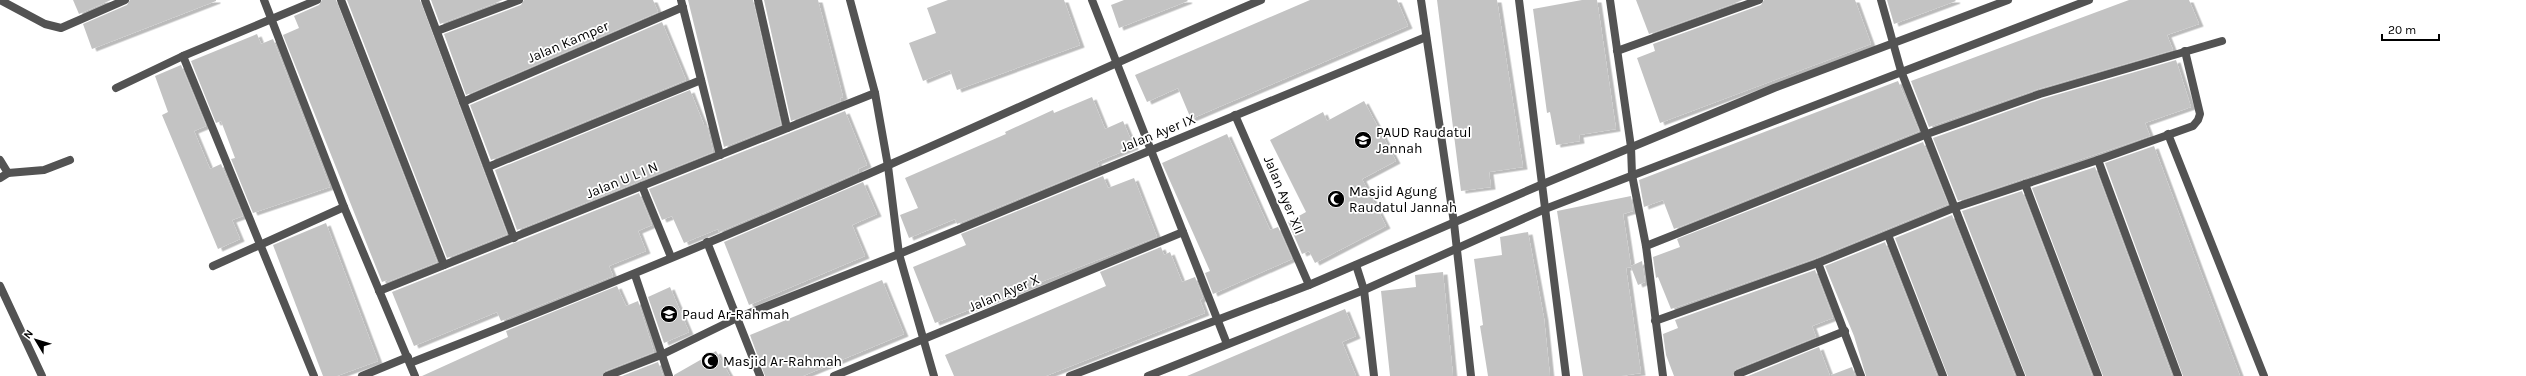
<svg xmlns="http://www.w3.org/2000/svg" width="2526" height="376" font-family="Karla,sans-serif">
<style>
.building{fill:#c3c3c3;filter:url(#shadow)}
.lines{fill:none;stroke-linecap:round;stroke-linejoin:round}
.street{stroke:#535353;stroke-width:8}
.labels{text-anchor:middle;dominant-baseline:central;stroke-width:3.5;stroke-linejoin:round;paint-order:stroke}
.street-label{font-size:14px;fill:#000;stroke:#fff}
.poi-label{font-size:14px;fill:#000;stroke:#fff;text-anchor:start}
</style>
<defs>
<filter id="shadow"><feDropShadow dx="4.5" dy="2.5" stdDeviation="0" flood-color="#0004"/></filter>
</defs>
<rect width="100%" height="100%" fill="#fff"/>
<g class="building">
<polygon points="73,0 111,0 79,14"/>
<polygon points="130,0 216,0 216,1 92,49 83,24 127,5"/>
<polygon points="322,0 336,0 437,262 387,282 387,280 382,282 283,35 299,28 294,16 319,5"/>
<polygon points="347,0 420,0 507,234 447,258"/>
<polygon points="431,0 503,0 440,24"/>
<polygon points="524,0 653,0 658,12 466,95 444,34 521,5"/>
<polygon points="688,0 753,0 781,125 724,147"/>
<polygon points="764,0 818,0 843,97 840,98 841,101 791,121"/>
<polygon points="948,0 1064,0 1080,45 957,90 950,70 923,81 909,43 936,33 927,8"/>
<polygon points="1124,0 1187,0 1188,1 1119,28 1111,5"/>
<polygon points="1310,0 1397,0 1408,26 1191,119 1178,88 1147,102 1135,75"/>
<polygon points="1437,0 1497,0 1523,167 1489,172 1491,187 1461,191"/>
<polygon points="1582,0 1597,0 1616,129 1579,135 1580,141 1556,145 1550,112 1547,113 1533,9"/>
<polygon points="1636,0 1743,0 1649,34"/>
<polygon points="1764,0 1855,0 1871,44 1660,123 1637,58 1655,51 1653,44 1761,5"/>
<polygon points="1887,0 1955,0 1956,1 1894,24"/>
<polygon points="2129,0 2189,0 2199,24 2167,35 2173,50 2038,89 1929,127 1911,81"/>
<polygon points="662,22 686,80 491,160 470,105"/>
<polygon points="257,34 261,44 273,39 330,187 253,213 231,159 235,158 221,121 216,123 191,61"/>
<polygon points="2176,60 2191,107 2145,123 2150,136 1958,201 1933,138 2042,99"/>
<polygon points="181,65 206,126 194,131 210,169 221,164 243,216 232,220 240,239 218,249 162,115 168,112 155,76"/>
<polygon points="1898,81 1919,131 1674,229 1663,200 1644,207 1639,180"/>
<polygon points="690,90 704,125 707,125 713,152 517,230 495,170"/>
<polygon points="1092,97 1105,129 1123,121 1134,147 1097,162 1099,166 957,224 955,219 909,238 900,215 918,208 905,178 1006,134 1005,132 1053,110 1054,113"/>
<polygon points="1364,101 1396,161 1362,179 1386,226 1315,263 1309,251 1302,254 1288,222 1306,212 1270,140 1323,112 1327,121"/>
<polygon points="845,111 867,165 858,169 859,172 719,232 718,229 684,243 672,216 662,220 649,189"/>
<polygon points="1227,134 1270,230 1278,227 1292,259 1213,294 1205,273 1210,271 1162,163"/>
<polygon points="1923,142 1948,204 1816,258 1671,309 1658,277 1656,278 1653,257 1680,247 1677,239"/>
<polygon points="2154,146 2203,278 2240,376 2183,376 2105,163"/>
<polygon points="2095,167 2172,376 2103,376 2032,188"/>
<polygon points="1103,176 1108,188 1134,178 1157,237 935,323 913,267 966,245 961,234"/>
<polygon points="863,182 877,214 852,225 865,256 749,305 724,242"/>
<polygon points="2022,191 2092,376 2026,376 1962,211"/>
<polygon points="639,193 652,225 638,231 646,251 609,266 613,276 501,321 497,312 414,346 392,292"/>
<polygon points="1631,196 1633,211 1623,214 1631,266 1642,261 1645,282 1638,285 1631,267 1626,268 1641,373 1621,376 1583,376 1557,211"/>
<polygon points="1952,215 2015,376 1948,376 1895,238"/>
<polygon points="326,223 378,361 337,376 323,376 273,245"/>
<polygon points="1528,232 1544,318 1550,376 1488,376 1480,326 1483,325 1474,259 1502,255 1500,237"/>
<polygon points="1885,242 1937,376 1866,376 1854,336 1825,266"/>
<polygon points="1161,247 1164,255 1170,252 1182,282 1195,277 1203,298 1200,300 1205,313 1046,376 954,376 945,355 1106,286 1100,272"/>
<polygon points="1815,270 1833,318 1812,326 1816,337 1736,369 1733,376 1674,376 1666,355 1663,334 1678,328 1675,320"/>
<polygon points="1443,272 1453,376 1390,376 1381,291 1416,287 1415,275"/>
<polygon points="882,280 904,334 803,376 765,376 750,335"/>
<polygon points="617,286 626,306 638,301 654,352 605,371 602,376 422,376 508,337 506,331"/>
<polygon points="670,287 689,332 664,343 648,297"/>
<polygon points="1345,309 1356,336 1342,342 1356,376 1187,376"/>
<polygon points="1819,347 1830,376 1748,376"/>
<polygon points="716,351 730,376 674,376 674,375"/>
<polygon points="658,362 663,376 622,376"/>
<polygon points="1852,367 1855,376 1831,376 1831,375"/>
</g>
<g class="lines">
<g class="street">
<polyline points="0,0 45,24 61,28 125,0"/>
<polyline points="264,0 344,207 415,376"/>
<polyline points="341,0 444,265"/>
<polyline points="425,0 514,238"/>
<polyline points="681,0 720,155"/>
<polyline points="758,0 787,128"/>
<polyline points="850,0 875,93 888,166 899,254 934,376"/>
<polyline points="1092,0 1227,344"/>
<polyline points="1421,0 1454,223 1471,376"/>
<polyline points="1519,0 1566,376"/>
<polyline points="1610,0 1631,147 1632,175 1646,246 1663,376"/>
<polyline points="1881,0 1901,71 2021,376"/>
<polyline points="437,31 519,0"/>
<polyline points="1617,51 1759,0"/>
<polyline points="183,56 314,376"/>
<polyline points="116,88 183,56 317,0"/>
<polyline points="463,102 683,7"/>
<polyline points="1235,115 1309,285"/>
<polyline points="2168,134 2264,376"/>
<polyline points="0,160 8,173 0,178"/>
<polyline points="2098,160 2178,376"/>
<polyline points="488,167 701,80"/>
<polyline points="8,173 44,170 70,160"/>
<polyline points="2025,184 2098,376"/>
<polyline points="642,186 671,257"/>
<polyline points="1888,235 1943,376"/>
<polyline points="707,242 760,376"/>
<polyline points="1646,246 1927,134 2040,94 2222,41"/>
<polyline points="1818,263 1861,376"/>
<polyline points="1356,265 1364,290 1374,376"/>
<polyline points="213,266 344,207"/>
<polyline points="635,275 669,376"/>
<polyline points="0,286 42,376"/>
<polyline points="379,291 875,93"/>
<polyline points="1655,321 1818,263 1956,207 2098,160 2193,126 2198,120 2200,114 2185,51"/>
<path d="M410,363C572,300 733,234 891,164C1015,110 1137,52 1261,0"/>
<polyline points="1738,374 1845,331"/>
<polyline points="362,376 408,357"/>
<polyline points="607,376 661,355 737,318 899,254 1426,37"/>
<polyline points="834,376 1183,232"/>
<polyline points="1070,376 1309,285 1543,184 1774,88 2008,0"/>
<polyline points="1148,376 1364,290 1545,209 2089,0"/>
</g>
</g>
<defs>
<symbol id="school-disc" viewBox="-11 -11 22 22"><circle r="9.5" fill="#000" stroke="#fff"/><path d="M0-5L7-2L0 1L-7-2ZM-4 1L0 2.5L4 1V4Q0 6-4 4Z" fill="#fff"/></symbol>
<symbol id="mosque-disc" viewBox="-11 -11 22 22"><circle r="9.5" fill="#000" stroke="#fff"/><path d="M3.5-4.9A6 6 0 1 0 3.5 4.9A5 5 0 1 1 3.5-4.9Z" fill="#fff"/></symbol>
</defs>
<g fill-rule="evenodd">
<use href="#school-disc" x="1353" y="130" width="20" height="20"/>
<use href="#mosque-disc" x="1326" y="189" width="20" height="20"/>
<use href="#school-disc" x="659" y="304" width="20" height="20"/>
<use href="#mosque-disc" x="700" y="351" width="20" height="20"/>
</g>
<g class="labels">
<g class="street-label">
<text transform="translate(568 42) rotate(-23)">Jalan Kamper</text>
<text transform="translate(1158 133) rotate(-22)">Jalan Ayer IX</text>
<text transform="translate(622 180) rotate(-22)">Jalan U L I N</text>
<text transform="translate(1284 195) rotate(67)">Jalan Ayer XII</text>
<text transform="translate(1004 293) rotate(-23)">Jalan Ayer X</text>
</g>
<g class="poi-label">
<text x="1376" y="132">PAUD Raudatul<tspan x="1376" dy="16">Jannah</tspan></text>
<text x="1349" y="191">Masjid Agung<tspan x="1349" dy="16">Raudatul Jannah</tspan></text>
<text x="682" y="314">Paud Ar-Rahmah</text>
<text x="723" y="361">Masjid Ar-Rahmah</text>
</g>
</g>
<g transform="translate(36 340) rotate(308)" stroke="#ffffff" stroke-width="3" paint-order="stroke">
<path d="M0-3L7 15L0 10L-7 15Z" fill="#000000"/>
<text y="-6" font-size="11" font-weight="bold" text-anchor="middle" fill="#000000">N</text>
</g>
<path d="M2382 34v6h57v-6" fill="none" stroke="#000000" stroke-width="2"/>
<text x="2388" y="34" font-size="12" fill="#000000" stroke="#ffffff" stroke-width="3" paint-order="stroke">20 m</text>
</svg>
